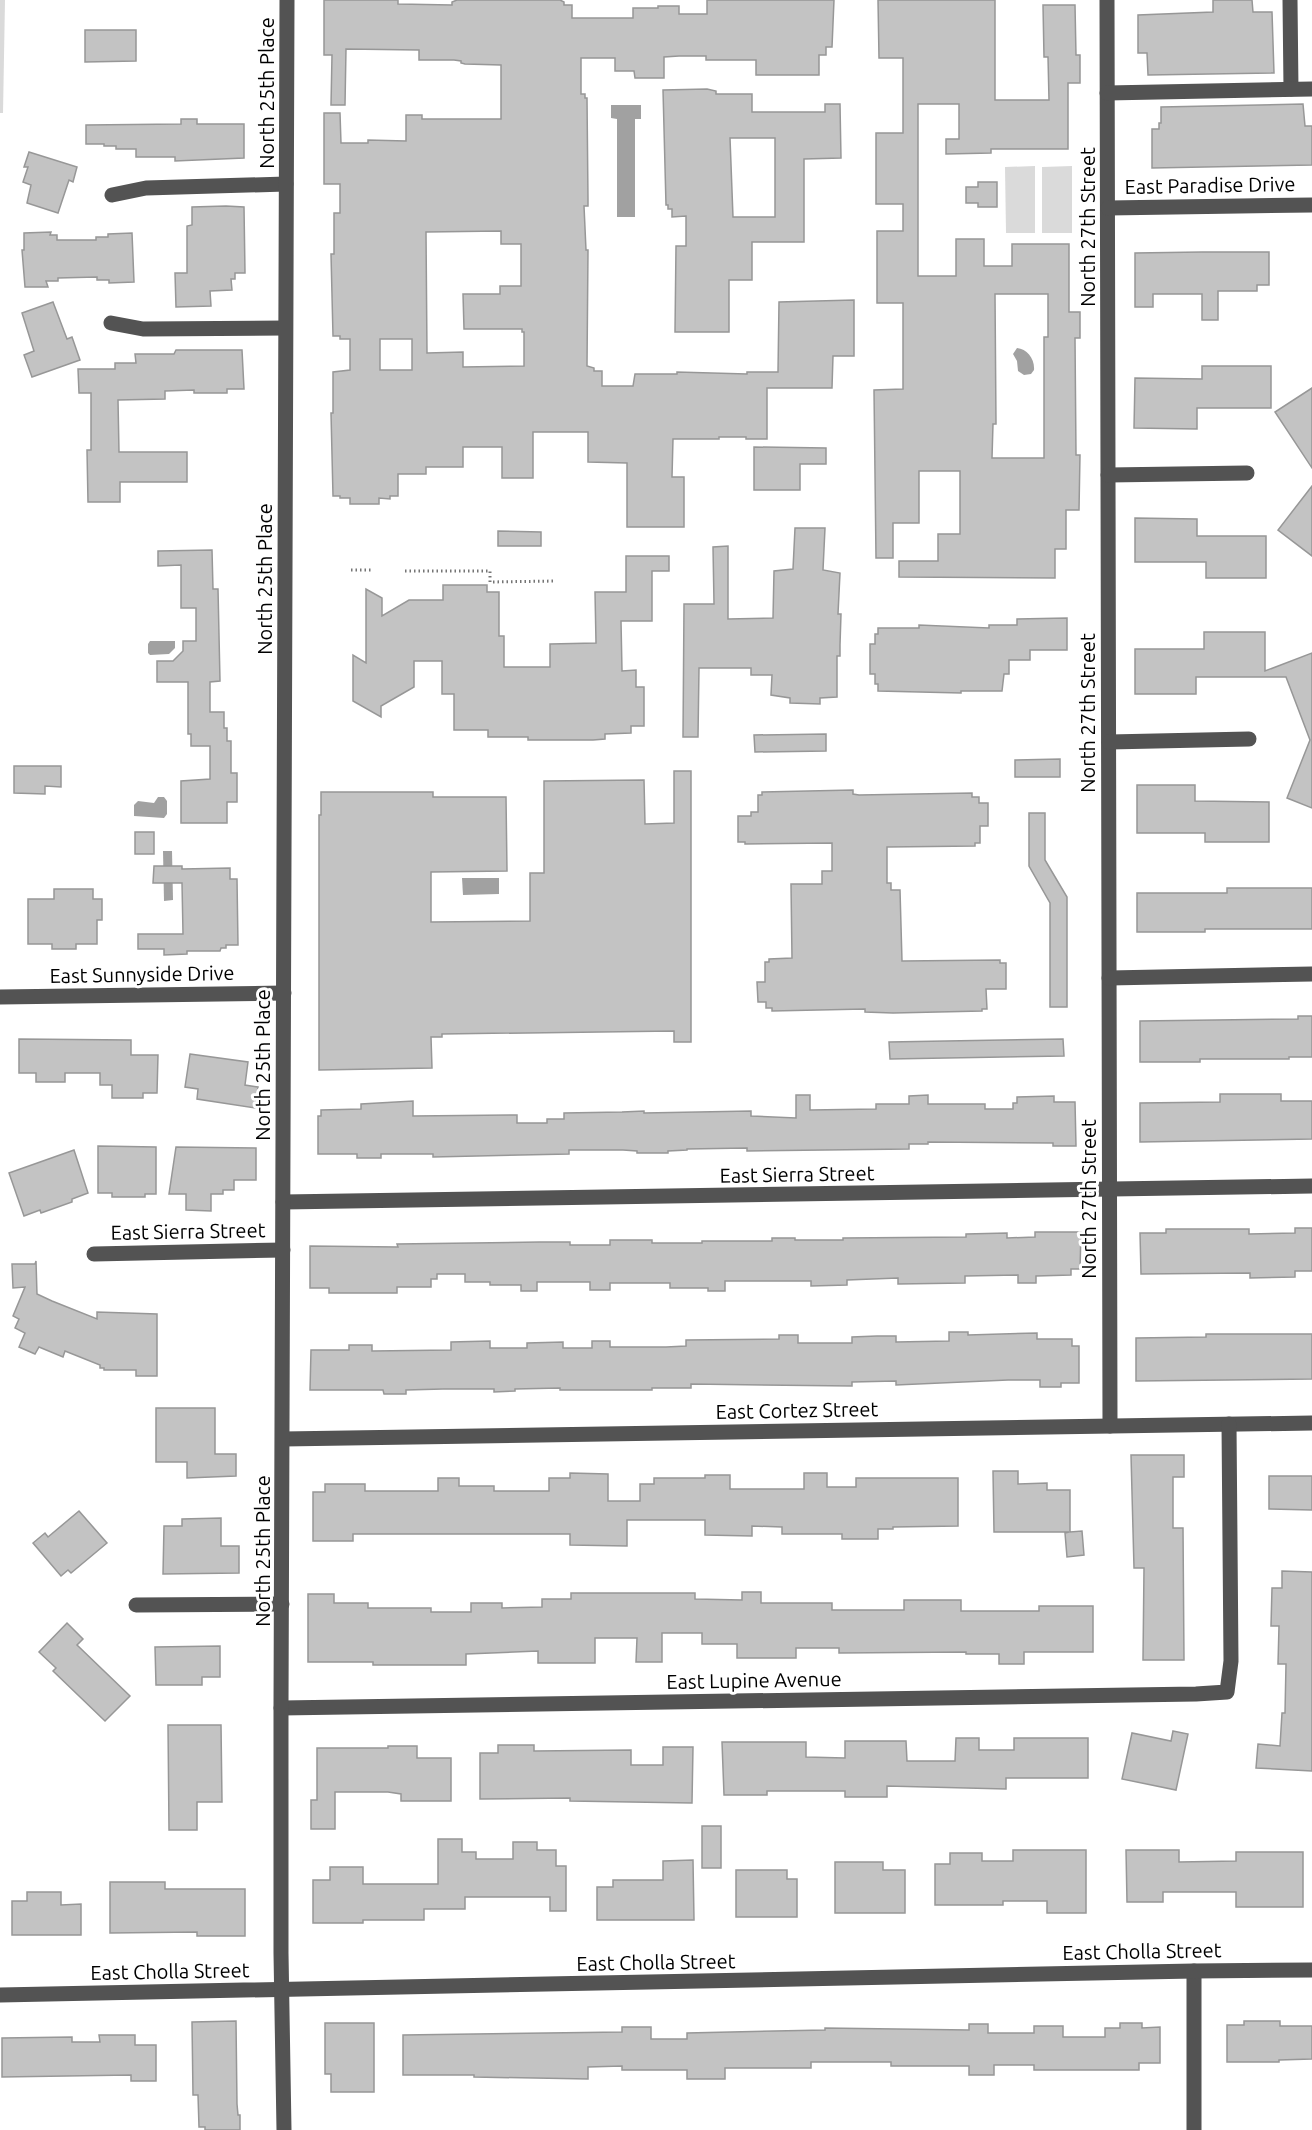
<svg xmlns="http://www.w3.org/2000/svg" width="1312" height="2130" font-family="Ubuntu,sans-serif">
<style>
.green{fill:#dadada}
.water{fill:#a1a1a1}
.building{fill:#c3c3c3;stroke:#979797;stroke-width:1.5;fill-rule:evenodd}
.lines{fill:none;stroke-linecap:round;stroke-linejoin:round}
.path{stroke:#757575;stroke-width:3;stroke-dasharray:1.5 3;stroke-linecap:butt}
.minor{stroke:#535353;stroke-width:15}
.labels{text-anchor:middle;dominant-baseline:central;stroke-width:6;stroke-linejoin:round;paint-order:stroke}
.street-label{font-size:20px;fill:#000;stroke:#fff}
</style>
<rect width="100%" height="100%" fill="#fff"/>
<g class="green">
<polygon points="0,0 5,0 3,113 0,113"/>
<polygon points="1035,166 1035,233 1006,233 1005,167"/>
<polygon points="1072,166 1072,233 1042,233 1042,167"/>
</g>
<g class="water">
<polygon points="611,105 641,105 641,119 635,119 635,217 617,217 617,119 611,118"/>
<path d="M1017,348C1027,349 1035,359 1034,370L1031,374L1024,375L1018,371L1017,361L1013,354Z"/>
<polygon points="150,641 175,641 175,648 169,654 150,655 148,653 148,644"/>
<polygon points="158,797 164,797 167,801 167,814 164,818 134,816 134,805 138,801 154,803"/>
<polygon points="163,851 172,851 173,900 164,901"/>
<polygon points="462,878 499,878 499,894 463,895"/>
</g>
<g class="building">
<path d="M324,0H398V4L452,5V2L457,0H560L564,2V5H572V18H633V8H658V6H679V14H707V0H834L832,47H826V55H819V75H756V60H706V56H679L664,57V78H635L634,71H615V58H581V94H585V98H587L588,200V206H584L586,250H588L587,366L594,368V371H602V386H633L635,374H677V372L747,374V372H778L779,302L854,300V356H833L832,388H767V439H746V437H719V439H673L672,477H684V527H627V463L588,462V432H533V478H502V447H463V467H426V474H398V496H390V499L379,498V504H350V498H340V496H333L331,413H333V372L350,370V339H340V336H333L331,254H334V213H340V184H324V113H340L341,143H368V140L406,141V115H422V119H501V65L465,64L461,63V61L454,60H419V50L346,49L345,105H331L332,55H324ZM501,231V244H521V286H500V294H463L464,329H522V332H524V366L463,367V352L427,353L426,232ZM380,339H412V370H380Z"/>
<path d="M878,0H995V100H1049L1048,57H1044L1043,5H1075L1076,55H1080V83H1068V149H991V153L946,154V139H959V104H918V276H956V239H984V266H1012V244H1069V312H1080V338H1075L1076,455H1080L1079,510H1066V549H1055V578L899,577V561H938V534H960V471H919V523H893V558H876L874,390L903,389V303H877V231H903V204H876V133H903V58H879ZM995,294H1048V337H1044V458H992L993,424H996Z"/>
<polygon points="1213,0 1252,0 1253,12 1272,12 1274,73 1148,75 1147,53 1138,53 1138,15 1213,12"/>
<polygon points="85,30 136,30 136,61 85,62"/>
<path d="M707,89L716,91V94H752V112H825V104H840L841,158L804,159V242H752V280H729V332H675L676,246H686V216L672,217V209H668V205H666L663,90ZM730,138H775V217H733Z"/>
<polygon points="1303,104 1305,126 1312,126 1312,165 1152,168 1152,129 1159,129 1159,123 1161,123 1161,107"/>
<polygon points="181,119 197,119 197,124 244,124 244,158 175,161 175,157 136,157 136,149 116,149 116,146 104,146 104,144 86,144 86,125 181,124"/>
<polygon points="29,152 77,167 73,182 69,180 58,213 27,203 31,185 23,182 28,167 24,167"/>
<polygon points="978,182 997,182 997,207 978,207 978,203 966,203 966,187 978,187"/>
<polygon points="226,206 244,207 245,273 235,273 235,279 231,279 232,290 210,291 211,306 176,307 175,273 187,273 187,226 192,225 192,207"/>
<polygon points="51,232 50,235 57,235 57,240 96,240 96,237 108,237 108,234 132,233 134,282 109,283 109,280 97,280 97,277 58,278 58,281 46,281 48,287 25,287 22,250 24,250 24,233"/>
<polygon points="1202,252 1269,252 1269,285 1257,285 1257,291 1218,291 1218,320 1202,320 1202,294 1153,294 1153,307 1135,307 1135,253"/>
<polygon points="53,302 67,339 72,337 80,360 32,377 24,355 34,351 22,313"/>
<polygon points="176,350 242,350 244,389 227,389 227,393 194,393 194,390 165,391 165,399 118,400 119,452 187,452 187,482 120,482 120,502 88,502 87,450 91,450 91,393 79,393 78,369 115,369 115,363 136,363 135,354 174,354"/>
<polygon points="1202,366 1271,366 1271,408 1197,408 1197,429 1134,428 1135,378 1202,379"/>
<polygon points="1312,388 1312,468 1275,412"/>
<polygon points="754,447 826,448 826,464 800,464 800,490 754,490"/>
<polygon points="1312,486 1312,556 1278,530"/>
<polygon points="1135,518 1197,519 1197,536 1266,536 1266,578 1206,578 1206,562 1135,562"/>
<polygon points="795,528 825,528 823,570 840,573 838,614 841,614 840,645 840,656 837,656 837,697 820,698 820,704 790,703 790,698 771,695 772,675 751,675 751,668 699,668 698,737 683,737 684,604 714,604 713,547 728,546 728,619 773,618 774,571 793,569"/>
<polygon points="498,531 541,532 541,546 498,546"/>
<polygon points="212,550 213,589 218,589 220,681 210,682 210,712 224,712 224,728 227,728 227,741 231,741 231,773 237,773 237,802 227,802 227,823 181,823 181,781 210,779 210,746 191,746 191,734 188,734 188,682 157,682 157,661 173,661 183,651 183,641 196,641 196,608 181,608 181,565 158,566 158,551"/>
<polygon points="626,556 669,556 669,571 652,571 652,621 621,621 622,671 636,670 636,687 644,687 644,726 631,726 631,733 605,734 605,739 593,740 528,740 528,737 488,737 488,730 454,730 454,694 442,694 442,661 414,661 414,687 381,706 381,717 353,701 353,655 366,663 366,589 382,598 382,616 409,600 443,600 443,585 487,585 487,592 499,592 499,636 504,636 504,667 550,667 550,644 596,643 595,592 626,592"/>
<polygon points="1067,618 1067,650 1030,650 1030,660 1009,660 1009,674 1004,674 1002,691 961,691 961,693 878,691 878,684 875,684 875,674 870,674 870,644 875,644 875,634 878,634 878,628 919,628 919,625 989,628 989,625 1017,625 1017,619"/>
<polygon points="1204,632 1265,632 1265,671 1312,653 1312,808 1287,798 1310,740 1286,677 1196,677 1196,694 1135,694 1135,649 1204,649"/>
<polygon points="826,734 826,751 755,752 754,735"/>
<polygon points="1060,759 1060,777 1015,777 1015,760"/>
<polygon points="14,766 61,766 61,787 45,786 45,794 14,793"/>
<polygon points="674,771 691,771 691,1042 674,1042 674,1031 442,1034 442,1037 431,1037 432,1068 319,1070 319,815 321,815 321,792 433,792 433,797 506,797 507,871 431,872 431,922 530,921 530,873 544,873 544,781 644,780 645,824 674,823"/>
<polygon points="1137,785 1195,785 1195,801 1269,802 1269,842 1205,842 1205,833 1137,833"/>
<polygon points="853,790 853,794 859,795 972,793 972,797 979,797 979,803 988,803 988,826 980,826 980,843 975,843 975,846 887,847 887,883 891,883 891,890 900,890 902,961 1000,960 1000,963 1006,963 1006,989 986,989 987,1009 982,1009 982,1011 893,1013 865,1012 865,1009 772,1011 772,1008 766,1008 766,1002 758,1002 757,982 765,982 765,962 769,962 769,959 792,958 791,884 822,884 822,871 832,871 832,843 745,844 745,842 738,842 738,816 751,816 751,812 758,812 758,795 762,795 762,792"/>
<polygon points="1029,813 1045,813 1045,860 1067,897 1067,1007 1050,1007 1050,903 1029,866"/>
<rect x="135" y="832" width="19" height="22"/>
<polygon points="154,866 182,866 182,869 230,868 230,879 237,879 238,945 226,945 226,948 221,948 220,951 187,951 187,954 164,955 164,949 138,949 138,934 183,934 182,883 153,883"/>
<polygon points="1227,888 1312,888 1312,929 1205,929 1205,932 1137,932 1137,893 1227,893"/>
<polygon points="54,889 93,889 93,899 102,899 102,920 97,920 97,944 76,944 76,949 52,949 52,944 28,944 28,899 54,899"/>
<polygon points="1298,1016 1312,1016 1312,1057 1289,1057 1289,1059 1200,1059 1200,1062 1140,1062 1140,1021 1298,1019"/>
<polygon points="19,1039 131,1040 131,1055 158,1055 157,1093 143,1093 143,1098 112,1098 112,1085 100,1085 100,1073 65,1073 65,1082 36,1082 36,1073 19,1073"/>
<polygon points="1063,1039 1064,1056 890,1059 889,1042"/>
<polygon points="190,1054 248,1062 245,1085 258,1087 255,1108 197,1099 198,1089 185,1087"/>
<polygon points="1220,1094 1281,1094 1281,1101 1312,1101 1312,1139 1140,1142 1140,1103 1220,1102"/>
<polygon points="796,1095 810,1095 810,1110 876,1109 876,1104 909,1104 909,1096 928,1095 928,1104 985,1104 985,1109 1013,1109 1013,1103 1017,1103 1017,1097 1054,1096 1054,1102 1075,1102 1076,1146 1053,1146 1053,1143 928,1142 928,1144 909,1144 909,1149 747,1151 747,1148 687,1149 687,1150 668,1151 668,1153 637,1153 637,1151 623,1150 569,1150 569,1154 433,1157 433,1154 381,1154 381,1158 357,1158 357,1154 318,1154 318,1116 321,1116 321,1110 361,1109 361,1104 413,1101 413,1116 517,1115 517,1123 547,1123 547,1119 564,1119 564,1113 622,1112 644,1111 644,1113 751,1111 751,1116 796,1118"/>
<polygon points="98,1146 156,1147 156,1194 145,1194 145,1197 112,1197 112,1193 98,1193"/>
<polygon points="176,1147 256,1148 256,1180 234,1180 234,1190 223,1190 223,1194 211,1194 211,1211 186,1210 186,1194 169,1194"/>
<polygon points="74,1150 88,1193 72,1199 72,1202 41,1213 40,1210 24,1216 9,1173"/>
<polygon points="1295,1228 1312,1228 1312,1271 1295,1271 1295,1277 1250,1278 1250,1273 1141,1274 1140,1233 1166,1233 1166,1229 1249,1229 1249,1234 1295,1233"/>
<polygon points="1035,1232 1081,1232 1080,1269 1071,1269 1071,1275 1036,1276 1036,1283 1018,1283 1018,1275 965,1276 965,1283 898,1284 898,1278 847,1280 847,1285 811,1286 811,1281 725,1281 725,1291 708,1291 708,1288 670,1288 670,1283 610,1283 610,1290 590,1290 590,1282 537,1282 537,1291 521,1291 521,1285 490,1285 490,1282 465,1282 465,1274 437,1274 437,1279 431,1279 431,1287 397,1287 397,1293 329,1293 329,1288 310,1288 310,1246 398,1247 397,1244 540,1242 570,1242 570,1245 610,1245 610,1240 652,1240 652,1243 702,1243 702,1241 772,1241 772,1238 795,1238 795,1240 843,1240 843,1238 966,1237 966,1234 1007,1233 1007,1238 1035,1237"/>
<polygon points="36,1261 37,1294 52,1301 97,1319 97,1312 157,1314 157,1376 136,1376 136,1370 104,1370 104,1368 100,1368 100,1365 65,1351 63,1357 39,1347 35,1354 19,1347 25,1333 15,1328 19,1319 13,1316 25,1287 13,1288 12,1264 35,1264"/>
<polygon points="949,1332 968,1332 968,1335 1037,1333 1037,1339 1072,1339 1072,1346 1079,1346 1079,1383 1061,1383 1061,1387 1040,1387 1040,1380 1008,1380 896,1385 896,1381 852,1382 852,1386 691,1384 691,1388 652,1388 652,1390 560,1390 560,1388 515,1389 515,1391 494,1392 494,1389 443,1389 406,1390 406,1394 384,1394 383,1390 310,1390 311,1350 349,1350 349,1345 372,1345 372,1351 451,1350 451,1342 490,1341 490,1348 527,1348 527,1343 563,1342 563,1348 592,1348 592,1341 610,1341 610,1347 666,1347 686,1346 686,1340 779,1339 779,1335 798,1335 798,1343 852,1343 852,1337 877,1336 896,1336 896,1342 949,1341"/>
<polygon points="1206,1334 1312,1334 1312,1379 1136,1381 1136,1338 1206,1337"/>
<polygon points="156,1408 215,1408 215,1454 236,1454 236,1476 187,1478 187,1462 156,1462"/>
<polygon points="1131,1455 1184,1455 1184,1477 1173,1477 1173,1528 1183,1528 1184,1660 1143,1660 1144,1568 1134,1568"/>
<polygon points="993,1471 1018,1471 1018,1484 1047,1483 1047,1490 1070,1490 1070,1532 1082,1531 1084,1555 1067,1557 1065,1533 1069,1532 994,1532"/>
<polygon points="570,1473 608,1474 608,1501 640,1501 640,1484 654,1484 654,1478 705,1478 705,1475 730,1475 730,1489 804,1489 804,1473 827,1473 827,1487 856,1487 856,1478 958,1478 958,1526 893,1527 893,1529 878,1529 878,1539 842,1539 842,1534 782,1534 782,1527 752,1526 752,1536 705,1535 705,1520 627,1520 627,1546 570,1545 570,1534 353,1534 353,1541 313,1541 313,1492 325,1492 325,1484 365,1484 365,1491 438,1491 438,1478 459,1478 459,1486 494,1486 494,1491 549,1491 549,1478 570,1478"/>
<polygon points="1269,1476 1312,1476 1312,1510 1269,1509"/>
<polygon points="79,1511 107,1543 71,1573 68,1570 61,1576 33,1543 45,1533 48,1537"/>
<polygon points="221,1518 221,1546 239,1546 239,1573 163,1574 164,1526 182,1526 182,1519"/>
<polygon points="1282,1571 1312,1572 1312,1771 1256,1768 1258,1744 1280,1746 1282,1713 1285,1713 1286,1664 1278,1664 1279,1626 1271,1626 1272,1588 1282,1588"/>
<polygon points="742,1592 761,1592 761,1603 832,1603 832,1610 904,1610 904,1600 961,1600 961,1611 1039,1611 1039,1606 1093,1606 1093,1652 1024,1652 1024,1664 999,1664 999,1654 966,1654 966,1652 839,1653 839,1648 796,1648 796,1658 737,1658 737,1644 702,1644 702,1633 662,1633 662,1662 636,1662 637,1638 595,1638 595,1663 538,1663 538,1651 466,1654 466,1665 373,1665 373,1662 308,1662 308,1594 334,1594 334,1603 368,1603 368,1608 431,1608 431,1612 471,1612 471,1603 502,1603 502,1608 542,1607 542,1599 571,1599 571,1593 695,1593 695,1599 742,1600"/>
<polygon points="67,1623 83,1639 77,1645 130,1696 105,1721 53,1671 56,1668 39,1652"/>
<polygon points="220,1646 220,1677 202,1677 202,1685 156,1685 155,1647"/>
<polygon points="168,1725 221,1725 222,1802 197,1802 197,1830 169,1830"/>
<polygon points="1173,1731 1188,1734 1176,1790 1122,1779 1132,1733 1171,1741"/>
<polygon points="956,1738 979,1738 979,1750 1014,1750 1014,1738 1088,1738 1088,1778 1006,1778 1006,1789 887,1786 887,1797 845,1797 845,1791 767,1791 767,1795 724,1795 722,1742 806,1742 806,1757 845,1758 845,1741 906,1741 907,1761 955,1761"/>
<polygon points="498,1745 534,1745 534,1751 631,1750 631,1765 663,1765 663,1747 693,1747 692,1803 570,1801 570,1798 480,1799 480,1753 498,1753"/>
<polygon points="388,1746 417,1746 417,1758 451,1758 451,1801 401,1801 401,1794 388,1792 335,1792 335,1829 311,1829 311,1800 317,1800 317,1748 388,1748"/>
<rect x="702" y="1826" width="19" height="42"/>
<polygon points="438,1839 462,1839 462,1852 476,1852 476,1859 513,1859 513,1842 537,1842 537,1850 556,1850 556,1866 566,1866 566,1911 550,1911 550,1897 465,1897 465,1909 424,1909 424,1920 363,1920 363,1923 313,1923 313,1880 330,1880 330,1867 363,1867 363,1884 438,1884"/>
<polygon points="1013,1850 1086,1850 1086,1913 1047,1913 1047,1901 1003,1901 1003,1905 935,1905 935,1864 950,1864 950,1853 982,1853 982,1861 1013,1861"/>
<polygon points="1126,1850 1179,1850 1179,1862 1236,1861 1236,1852 1303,1852 1303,1907 1236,1907 1236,1892 1163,1892 1163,1902 1127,1902"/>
<polygon points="693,1860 694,1920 597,1920 597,1887 613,1887 613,1880 663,1880 663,1861"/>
<polygon points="835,1862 883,1862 883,1870 905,1870 905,1913 835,1913"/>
<polygon points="736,1870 787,1870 787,1879 797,1879 797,1917 736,1917"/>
<polygon points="110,1882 165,1882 165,1889 245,1889 245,1936 197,1936 197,1932 110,1933"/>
<polygon points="27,1892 61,1892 61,1905 81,1904 81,1935 12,1935 12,1901 27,1901"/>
<polygon points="236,2021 237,2104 238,2115 240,2115 240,2130 205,2130 205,2127 199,2127 198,2095 193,2095 192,2022"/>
<polygon points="1244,2021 1280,2021 1280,2026 1312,2026 1312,2059 1279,2060 1279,2062 1227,2062 1227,2025 1244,2025"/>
<polygon points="325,2023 374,2023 374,2092 331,2092 331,2074 325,2074"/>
<polygon points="1120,2023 1142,2023 1142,2028 1160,2027 1160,2063 1139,2063 1139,2070 1034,2070 1034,2065 994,2065 994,2075 969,2075 969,2066 891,2066 891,2062 811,2062 811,2068 725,2068 725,2079 687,2079 687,2070 622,2070 622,2066 588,2067 588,2079 474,2077 474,2075 403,2075 403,2035 622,2032 622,2027 651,2027 651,2039 687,2039 687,2033 825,2030 825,2028 969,2030 969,2024 988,2024 988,2033 1034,2033 1034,2026 1063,2026 1063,2037 1105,2037 1105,2028 1120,2028"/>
<polygon points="99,2035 135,2035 135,2045 156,2045 156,2081 131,2081 131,2075 2,2077 2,2038 72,2037 72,2042 100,2042"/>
</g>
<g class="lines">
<g class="path">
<polyline points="351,570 372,570"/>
<polyline points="405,571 490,571 490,582 556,581"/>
</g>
<g class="minor">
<polyline points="1107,0 1110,1426"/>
<polyline points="1290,0 1291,89"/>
<polyline points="1107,93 1312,89"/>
<polyline points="112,195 146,188 286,184"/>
<polyline points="1108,208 1312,205"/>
<polyline points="111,323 143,329 285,328"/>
<polyline points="1108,475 1247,473"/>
<polyline points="1109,742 1249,739"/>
<polyline points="1109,978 1312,974"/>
<polyline points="0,997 284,993"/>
<polyline points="283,1202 1312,1186"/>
<polyline points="94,1254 283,1250"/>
<polyline points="283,1439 1312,1423"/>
<polyline points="136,1605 282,1604"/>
<polyline points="281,1708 1196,1694 1227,1692 1231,1661 1229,1424"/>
<polyline points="1194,1971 1194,2130"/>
<polyline points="0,1995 1194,1971 1312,1970"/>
<polyline points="284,2130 281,1953 281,1708 287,0"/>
</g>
</g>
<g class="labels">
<g class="street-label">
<text transform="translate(266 93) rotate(-90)">North 25th Place</text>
<text transform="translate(1210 185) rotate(-1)">East Paradise Drive</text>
<text transform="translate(1087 227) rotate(-90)">North 27th Street</text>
<text transform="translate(264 579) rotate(-90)">North 25th Place</text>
<text transform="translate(1087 713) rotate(-90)">North 27th Street</text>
<text transform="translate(142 974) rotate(-1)">East Sunnyside Drive</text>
<text transform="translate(262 1065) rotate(-90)">North 25th Place</text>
<text transform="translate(797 1174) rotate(-1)">East Sierra Street</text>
<text transform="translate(1088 1199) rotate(-90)">North 27th Street</text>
<text transform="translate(188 1231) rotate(-1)">East Sierra Street</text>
<text transform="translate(797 1410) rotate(-1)">East Cortez Street</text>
<text transform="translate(262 1551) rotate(-90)">North 25th Place</text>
<text transform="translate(754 1680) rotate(-1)">East Lupine Avenue</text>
<text transform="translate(1142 1951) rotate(-1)">East Cholla Street</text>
<text transform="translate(656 1962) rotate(-1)">East Cholla Street</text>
<text transform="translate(170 1971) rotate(-1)">East Cholla Street</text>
</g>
</g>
</svg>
